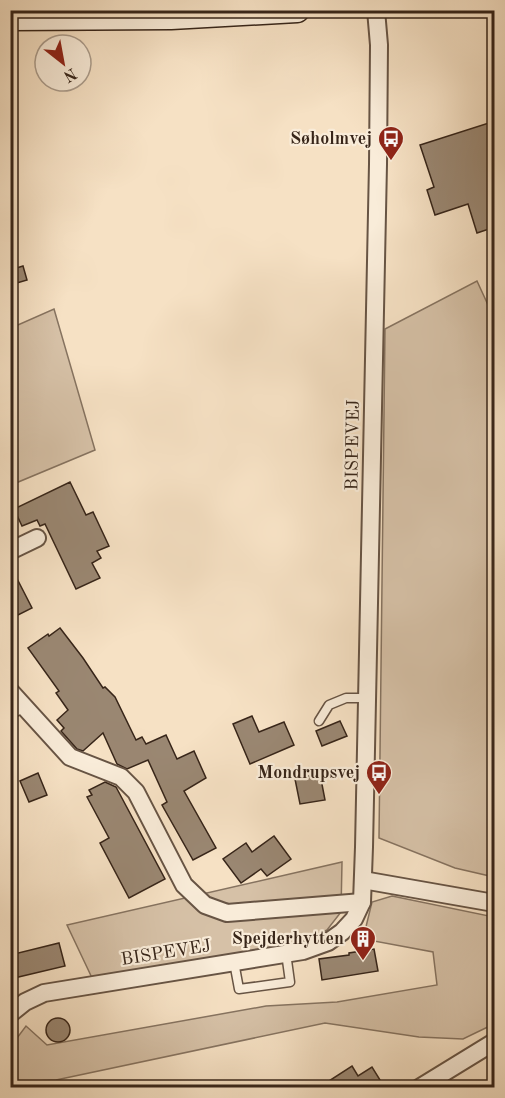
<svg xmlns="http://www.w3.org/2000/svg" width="505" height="1098" font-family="'Old Standard TT',serif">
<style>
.green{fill:#d6c1a7;stroke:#867360;stroke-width:1.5}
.building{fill:#9a8772;stroke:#372519;stroke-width:1.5}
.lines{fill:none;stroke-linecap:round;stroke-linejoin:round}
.lane-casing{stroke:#675444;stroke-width:11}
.street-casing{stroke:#675444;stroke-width:20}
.secondary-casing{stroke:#372519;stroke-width:27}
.lane{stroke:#f9ecd9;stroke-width:8}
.street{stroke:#f9ecd9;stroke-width:16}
.secondary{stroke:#f9ecd9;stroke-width:24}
.labels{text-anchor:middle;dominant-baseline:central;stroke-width:4.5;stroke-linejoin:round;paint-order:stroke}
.poi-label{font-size:18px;font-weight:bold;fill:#372519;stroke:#f9ecd9;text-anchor:end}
.street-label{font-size:18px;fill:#372519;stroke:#f9ecd9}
</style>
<rect width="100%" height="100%" fill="#f6e1c4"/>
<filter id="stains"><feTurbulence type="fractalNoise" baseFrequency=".00333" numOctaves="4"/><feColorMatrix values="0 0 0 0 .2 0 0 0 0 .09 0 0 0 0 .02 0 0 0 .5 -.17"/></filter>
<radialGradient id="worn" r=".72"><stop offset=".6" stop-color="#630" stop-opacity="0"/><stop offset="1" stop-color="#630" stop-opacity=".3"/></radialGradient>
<g class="green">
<polygon points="477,281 494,318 494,877 455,868 379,838 385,329"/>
<polygon points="54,309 95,450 11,485 11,328"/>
<polygon points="342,862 341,912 327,930 300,945 93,980 67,925"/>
<polygon points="392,896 494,917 494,1024 463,1039 419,1037 325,1023 56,1080 11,1082 11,1046 26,1026 47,1045 266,1006 337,1002 437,985 433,952 363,939 372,902"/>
</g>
<g class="building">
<polygon points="495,121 495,227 477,233 468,204 435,215 427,190 434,187 420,145"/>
<polygon points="23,266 27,280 10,285 10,270"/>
<polygon points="70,482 86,515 93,512 109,546 97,551 101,558 92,563 100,578 76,589 45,524 40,526 37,520 22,526 15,511 17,510 16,508"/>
<polygon points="10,565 32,608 10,619"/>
<polygon points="60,628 83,658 103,688 105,687 115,697 136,740 142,737 146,744 166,735 177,759 194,751 206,778 184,791 216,848 193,860 162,805 167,802 148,760 127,769 117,764 103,733 83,751 77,749 61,731 64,728 57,720 68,710 56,693 59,691 28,648 48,634 49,636"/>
<polygon points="252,716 259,732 284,722 294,745 250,764 233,724"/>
<polygon points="340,721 347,736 322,746 316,731"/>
<polygon points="38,773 47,795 29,802 20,781"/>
<polygon points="320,774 325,800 300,804 295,779"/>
<polygon points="105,782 116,787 165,879 129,898 100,843 109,838 87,797 92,795 89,790"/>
<polygon points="274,836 291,859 267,876 261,869 241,883 223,859 246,843 252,852"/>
<polygon points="59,943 65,966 10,979 10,955"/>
<polygon points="374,949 378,971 322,980 319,959 349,955 349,953"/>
<circle cx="58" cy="1030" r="12"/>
<polygon points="352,1066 358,1076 372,1067 385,1088 318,1088"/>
</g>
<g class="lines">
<defs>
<g id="lane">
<polyline points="10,715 25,707"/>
<polyline points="319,721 329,705 346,698 367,698"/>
<polyline points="234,962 239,989 290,982 286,953"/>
</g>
<g id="street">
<polyline points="10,551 37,538"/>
<polyline points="10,691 70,757 121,777 136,792 184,885 205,905 227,913 362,902"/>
<polyline points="363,880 494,903"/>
<polyline points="10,1014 25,1002 44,993 303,951 328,942 342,932 354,919 362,902 364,847 378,164 379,45 376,10"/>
<polyline points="419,1088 494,1042"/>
</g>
<polyline id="secondary" points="10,18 171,17 297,10"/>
</defs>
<use href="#lane" class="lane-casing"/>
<use href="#street" class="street-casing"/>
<use href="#secondary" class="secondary-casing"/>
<use href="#lane" class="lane"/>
<use href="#street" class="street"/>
<use href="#secondary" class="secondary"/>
</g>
<defs>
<symbol id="bus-pin" viewBox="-11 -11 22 30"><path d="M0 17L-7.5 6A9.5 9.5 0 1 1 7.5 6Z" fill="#8f2418" stroke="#f9ecd9"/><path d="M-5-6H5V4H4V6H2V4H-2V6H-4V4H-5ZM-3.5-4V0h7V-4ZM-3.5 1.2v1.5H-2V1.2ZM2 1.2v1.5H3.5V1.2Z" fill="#fff"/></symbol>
<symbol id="building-pin" viewBox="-11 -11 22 30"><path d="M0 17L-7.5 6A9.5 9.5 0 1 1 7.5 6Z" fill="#8f2418" stroke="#f9ecd9"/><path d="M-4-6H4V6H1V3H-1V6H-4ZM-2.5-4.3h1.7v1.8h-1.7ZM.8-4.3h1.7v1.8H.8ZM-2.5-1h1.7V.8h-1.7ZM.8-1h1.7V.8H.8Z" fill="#fff"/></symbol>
</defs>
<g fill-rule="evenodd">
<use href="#bus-pin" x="376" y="124" width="30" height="40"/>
<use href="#bus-pin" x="364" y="758" width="30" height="40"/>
<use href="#building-pin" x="348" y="924" width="30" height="40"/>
</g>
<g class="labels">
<g class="poi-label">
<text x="372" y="139">Søholmvej</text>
<text x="360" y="773">Mondrupsvej</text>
<text x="344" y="939">Spejderhytten</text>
</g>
<g class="street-label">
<text transform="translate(353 445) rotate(-89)">BISPEVEJ</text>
<text transform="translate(166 953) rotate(-9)">BISPEVEJ</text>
</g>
</g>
<rect width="505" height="1098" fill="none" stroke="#f6e1c4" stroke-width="36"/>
<rect x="12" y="12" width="481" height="1074" fill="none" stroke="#372519" stroke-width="3"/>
<rect x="18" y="18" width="469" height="1062" fill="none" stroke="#372519" stroke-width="1.5"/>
<g transform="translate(63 63) rotate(149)"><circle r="28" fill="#f9ecd9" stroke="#ab9c8c" stroke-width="1.5"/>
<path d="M0-4.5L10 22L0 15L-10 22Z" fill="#8f2418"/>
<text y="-9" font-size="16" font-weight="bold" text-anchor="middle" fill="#372519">N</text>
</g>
<rect width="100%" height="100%" filter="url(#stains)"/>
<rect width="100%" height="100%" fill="url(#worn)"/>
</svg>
